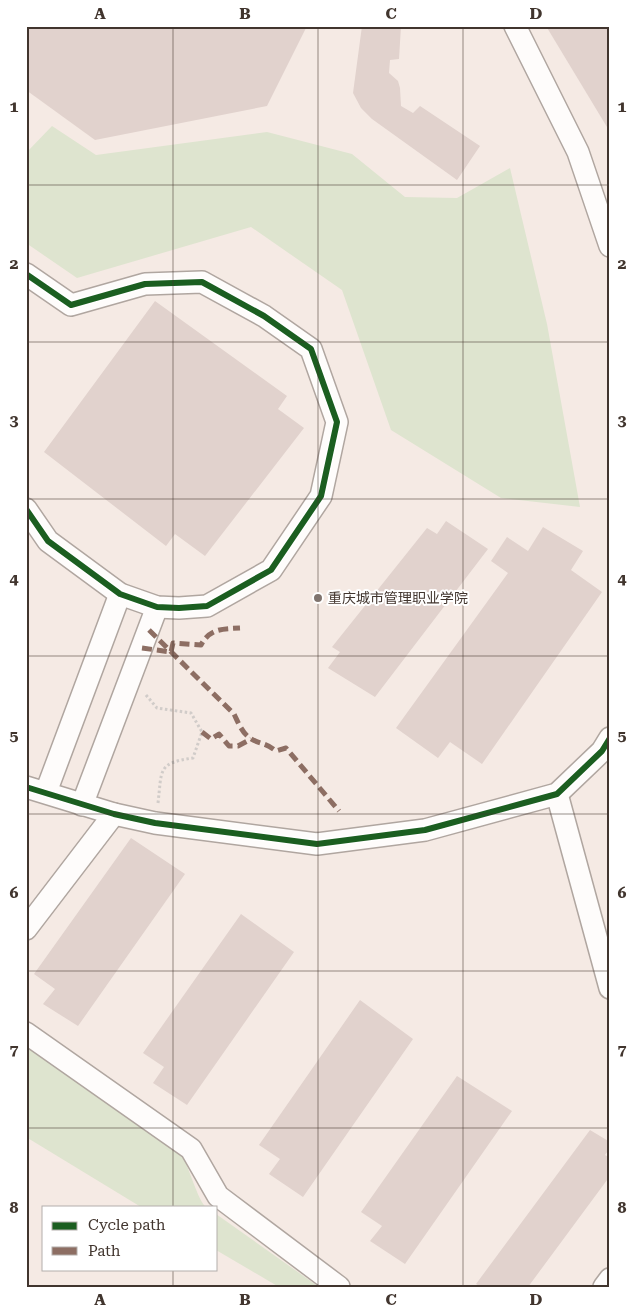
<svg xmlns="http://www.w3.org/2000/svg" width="636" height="1313" font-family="'Roboto Serif','Noto Sans SC',serif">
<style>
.green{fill:#dee4cf}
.building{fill:#e1d2cd}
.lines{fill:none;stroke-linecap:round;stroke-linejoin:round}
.minor-casing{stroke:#b0a6a0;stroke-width:24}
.path{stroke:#d1ccc9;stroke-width:3;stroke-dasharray:2.5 2.5;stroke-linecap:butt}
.minor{stroke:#fefcfb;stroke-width:21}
.quiet{stroke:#8d6e63;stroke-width:5;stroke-dasharray:10 5;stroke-linecap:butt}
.cycleway-casing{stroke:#fff;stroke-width:9}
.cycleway{stroke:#1b5e20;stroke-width:6}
.grid{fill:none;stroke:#41352e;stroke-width:1;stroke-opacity:0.55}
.poi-dot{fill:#80746e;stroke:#fff;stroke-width:2}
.labels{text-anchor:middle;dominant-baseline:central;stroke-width:4;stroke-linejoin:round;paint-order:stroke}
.poi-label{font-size:14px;fill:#41352e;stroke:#fff;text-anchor:start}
.neatline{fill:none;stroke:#41352e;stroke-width:2}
.grid-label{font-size:16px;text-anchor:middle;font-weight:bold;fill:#41352e}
</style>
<rect width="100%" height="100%" fill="#f5eae4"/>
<g class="green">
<polygon points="52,126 96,155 267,132 352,154 405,197 457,198 510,168 547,324 580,507 501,498 391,430 342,290 251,227 77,278 26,243 26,153"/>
<path d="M26,1038L182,1155C189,1167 198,1201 206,1207H141L26,1137Z"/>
<polygon points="216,1214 319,1287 279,1287 216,1250"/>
</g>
<g class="building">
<polygon points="26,26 307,26 267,106 95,140 26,90"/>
<polygon points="362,26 401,26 399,59 390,60 389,73 398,81 400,88 401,106 413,113 420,106 480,146 457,180 372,119 361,108 353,93"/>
<polygon points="546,26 607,26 610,31 610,132"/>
<polygon points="155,301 287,396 278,409 304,428 205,556 175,534 166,546 44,452"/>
<polygon points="446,521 488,549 375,697 328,668 340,652 332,647 427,528 437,534"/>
<polygon points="543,527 583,551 571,570 602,592 482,764 450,742 438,758 396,728 508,573 491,561 507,537 528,551"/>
<polygon points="131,838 185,874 78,1026 43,1004 55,989 34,974"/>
<polygon points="241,914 294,952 187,1105 153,1083 164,1067 143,1053"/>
<polygon points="360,1000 413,1039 303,1197 269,1174 280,1159 259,1145"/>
<polygon points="457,1076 512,1111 405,1264 370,1241 382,1226 361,1212"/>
<polygon points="590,1130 610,1142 610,1148 605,1155 610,1158 610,1176 528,1287 481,1287 476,1284"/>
</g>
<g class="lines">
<defs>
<g id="minor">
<polyline points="515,26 578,152 610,246"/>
<polyline points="26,274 71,305 145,284 202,282 264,316 311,349 337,422 321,496 271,570 207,606 179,608 157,607 120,594 48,541 26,509"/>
<polyline points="26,787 114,814 155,823 317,844 425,830 557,794 602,751 610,738"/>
<polyline points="46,792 120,594"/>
<polyline points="557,794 610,988"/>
<polyline points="82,805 157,607"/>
<polyline points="26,929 114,814"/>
<polyline points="26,1033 191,1149 218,1196 339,1287"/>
<polyline points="604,1287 610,1279"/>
</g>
</defs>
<use href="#minor" class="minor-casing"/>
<path class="path" d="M146,695L157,708L191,713L202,732L193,758C157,763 162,770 158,803"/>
<use href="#minor" class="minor"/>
<g class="quiet">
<path d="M149,630L234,714C238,722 242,733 250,738C258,744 265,742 276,751L286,748L339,811"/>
<path d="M142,648L171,652L173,643L201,645C210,628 223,629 240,628"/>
<polyline points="202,732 211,739 219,734 229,746 238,746 251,739"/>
</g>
<defs>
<g id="cycleway">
<polyline points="26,274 71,305 145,284 202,282 264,316 311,349 337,422 321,496 271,570 207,606 179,608 157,607 120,594 48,541 26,509"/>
<polyline points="26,787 114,814 155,823 317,844 425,830 557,794 602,751 610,738"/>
</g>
</defs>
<use href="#cycleway" class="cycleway-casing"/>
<use href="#cycleway" class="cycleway"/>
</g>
<path class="grid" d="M173,26V1207M318,26V1287M463,26V1287M26,185H610M26,342H610M26,499H610M26,656H610M26,814H610M26,971H610M26,1128H610M173,1269V1287"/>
<circle class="poi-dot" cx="318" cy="598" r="5"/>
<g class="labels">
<g class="poi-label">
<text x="328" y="598">重庆城市管理职业学院</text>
</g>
</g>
<rect width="636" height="1313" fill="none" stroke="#ffffff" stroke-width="55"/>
<rect x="42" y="1206" width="175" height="65" fill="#ffffff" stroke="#b3aeab"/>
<rect x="52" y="1222" width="25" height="8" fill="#1b5e20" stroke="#b3aeab"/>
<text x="88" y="1230" font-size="15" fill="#41352e">Cycle path</text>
<rect x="52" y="1247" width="25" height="8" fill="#8d6e63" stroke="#b3aeab"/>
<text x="88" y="1256" font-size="15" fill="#41352e">Path</text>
<rect x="28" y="28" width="580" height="1258" class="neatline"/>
<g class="grid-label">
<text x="100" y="19">A</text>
<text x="245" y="19">B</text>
<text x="391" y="19">C</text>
<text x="536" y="19">D</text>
<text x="14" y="112">1</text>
<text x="622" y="112">1</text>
<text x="14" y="269">2</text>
<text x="622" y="269">2</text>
<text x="14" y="426">3</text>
<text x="622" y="426">3</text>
<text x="14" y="584">4</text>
<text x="622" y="584">4</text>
<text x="14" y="741">5</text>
<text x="622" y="741">5</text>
<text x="14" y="898">6</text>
<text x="622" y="898">6</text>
<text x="14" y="1055">7</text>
<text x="622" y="1055">7</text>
<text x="14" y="1213">8</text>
<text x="622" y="1213">8</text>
<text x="100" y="1305">A</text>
<text x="245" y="1305">B</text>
<text x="391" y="1305">C</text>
<text x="536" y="1305">D</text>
</g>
</svg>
